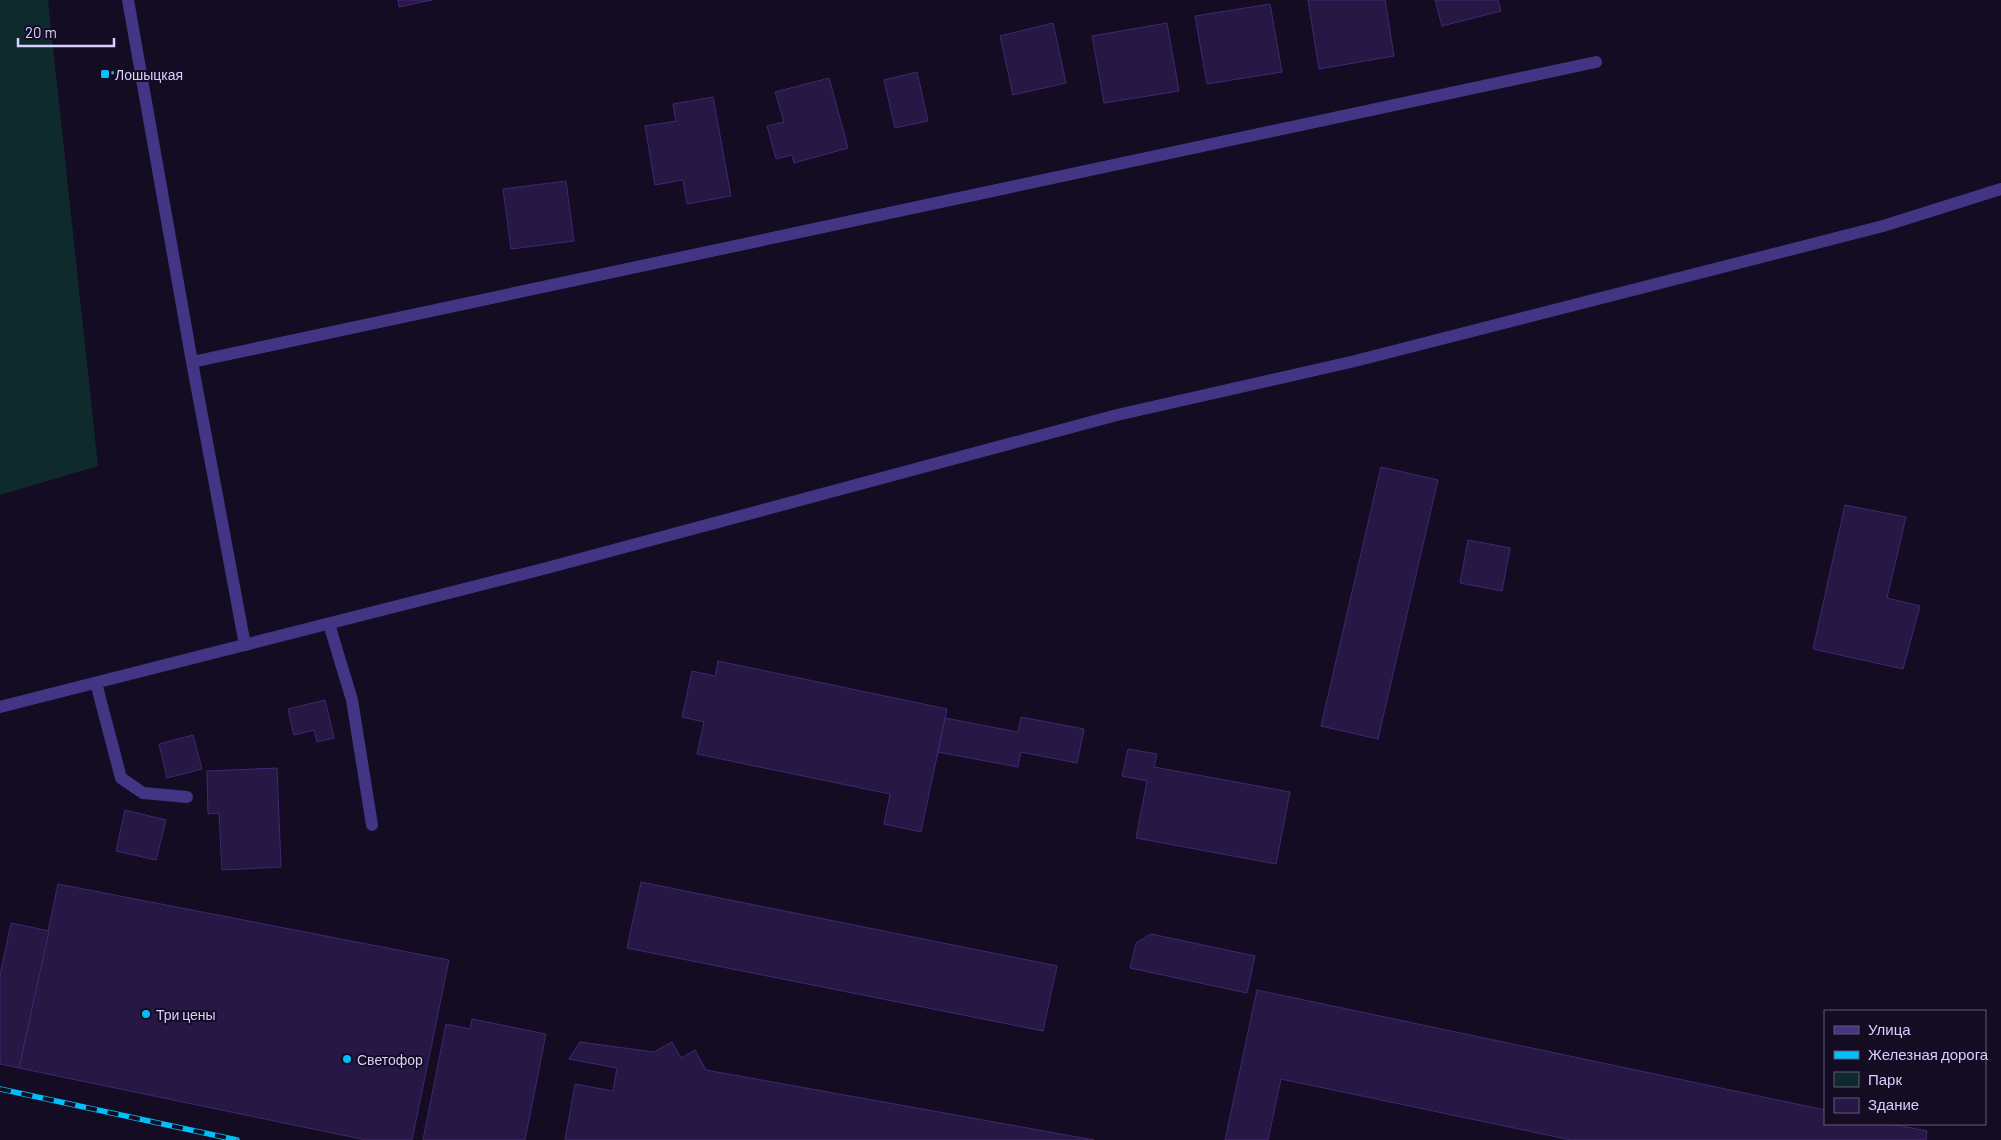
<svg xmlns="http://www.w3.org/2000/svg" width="2001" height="1140" font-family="Barlow,sans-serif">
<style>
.green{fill:#0f2a2d}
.building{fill:#261745;stroke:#402872}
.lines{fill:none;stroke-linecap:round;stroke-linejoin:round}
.path{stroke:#27afba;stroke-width:3;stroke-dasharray:2.5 4;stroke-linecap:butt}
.minor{stroke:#423584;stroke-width:12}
.rail-casing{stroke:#00bff9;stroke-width:5.5}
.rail{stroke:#130c23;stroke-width:4;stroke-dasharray:11;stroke-linecap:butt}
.poi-dot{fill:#00bff9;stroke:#130c23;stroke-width:2}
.labels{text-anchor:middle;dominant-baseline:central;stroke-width:4;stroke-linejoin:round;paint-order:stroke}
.poi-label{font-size:14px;fill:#daceff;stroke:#130c23;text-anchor:start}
</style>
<rect width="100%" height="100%" fill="#130c23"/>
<polygon class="green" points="0,0 48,0 98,466 0,495"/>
<g class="building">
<polygon points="398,0 432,0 399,7"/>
<polygon points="1308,0 1385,0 1394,56 1319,69"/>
<polygon points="1435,0 1498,0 1501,11 1442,26"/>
<polygon points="1270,4 1282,72 1207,84 1195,16"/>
<polygon points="1053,23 1066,83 1013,95 1000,36"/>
<polygon points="1167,23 1179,91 1104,103 1092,36"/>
<polygon points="917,72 928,121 895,128 884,80"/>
<polygon points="829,78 848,148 794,163 792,155 776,159 767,126 784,122 775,92"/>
<polygon points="713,97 731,196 687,204 683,180 655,185 645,126 676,121 673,104"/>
<polygon points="566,181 574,241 511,249 503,189"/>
<polygon points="1381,467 1438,480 1378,739 1321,726"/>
<polygon points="1845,505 1906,517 1887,598 1920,606 1903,669 1813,649"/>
<polygon points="1468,540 1510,548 1502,591 1460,583"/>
<polygon points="718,661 947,709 921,832 884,824 890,794 697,754 704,722 682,717 692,671 715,676"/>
<polygon points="325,700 334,738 317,742 314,730 294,735 288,709"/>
<polygon points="1021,717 1084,729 1077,763 1021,752 1018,767 938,752 945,718 1018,732"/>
<polygon points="193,735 202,769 167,778 159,744"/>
<polygon points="1128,749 1157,754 1154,767 1290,792 1276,864 1136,838 1147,781 1122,776"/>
<polygon points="277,768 281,867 222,870 219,813 208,814 207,771"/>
<polygon points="125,810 166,820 156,860 116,851"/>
<polygon points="641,882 1057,966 1043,1031 627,948"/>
<polygon points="58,884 449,960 412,1140 366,1140 19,1068"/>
<polygon points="11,923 49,931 19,1068 0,1064 0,975"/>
<polygon points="1151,934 1255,956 1247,993 1130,968 1136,943"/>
<polygon points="1257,990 1825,1110 1825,1124 1891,1124 1927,1131 1926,1140 1571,1140 1281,1079 1268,1140 1225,1140"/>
<polygon points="472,1019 546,1034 525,1140 423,1140 446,1024 470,1029"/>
<polygon points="580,1042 654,1052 672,1042 681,1058 695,1050 706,1070 1094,1140 565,1140 575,1084 613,1091 617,1068 569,1059"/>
</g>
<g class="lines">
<polyline class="path" points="105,74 117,72"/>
<g class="minor">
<polyline points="128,0 192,362 245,645"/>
<polyline points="192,362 1596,62"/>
<polyline points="329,624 352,700 372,825"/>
<polyline points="96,683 121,778 143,793 187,797"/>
<polyline points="0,707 543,569 1117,415 1355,361 1883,226 2001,189"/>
</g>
<defs>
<polyline id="rail" points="0,1089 237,1140"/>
</defs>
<use href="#rail" class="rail-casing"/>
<use href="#rail" class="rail"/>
</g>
<g class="poi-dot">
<rect x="100" y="69" width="10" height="10" rx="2.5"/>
<circle cx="146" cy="1014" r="5"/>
<circle cx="347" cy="1059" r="5"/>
</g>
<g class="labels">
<g class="poi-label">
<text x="115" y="74">Лошыцкая</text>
<text x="156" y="1014">Три цены</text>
<text x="357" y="1059">Светофор</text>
</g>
</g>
<rect x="1824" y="1010" width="162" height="115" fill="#130c23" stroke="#635a7b"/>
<rect x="1834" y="1026" width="25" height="8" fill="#423584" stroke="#635a7b"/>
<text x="1868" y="1035" font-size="15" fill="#daceff">Улица</text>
<rect x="1834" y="1051" width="25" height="8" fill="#00bff9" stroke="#635a7b"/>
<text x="1868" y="1060" font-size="15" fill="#daceff">Железная дорога</text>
<rect x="1834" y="1072" width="25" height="15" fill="#0f2a2d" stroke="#635a7b"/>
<text x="1868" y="1085" font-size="15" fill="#daceff">Парк</text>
<rect x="1834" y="1098" width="25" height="15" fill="#261745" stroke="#635a7b"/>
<text x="1868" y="1110" font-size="15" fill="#daceff">Здание</text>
<path d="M18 38v8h96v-8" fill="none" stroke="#daceff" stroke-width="2.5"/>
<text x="25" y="38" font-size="15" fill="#daceff" stroke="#130c23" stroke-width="4" paint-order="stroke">20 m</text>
</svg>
